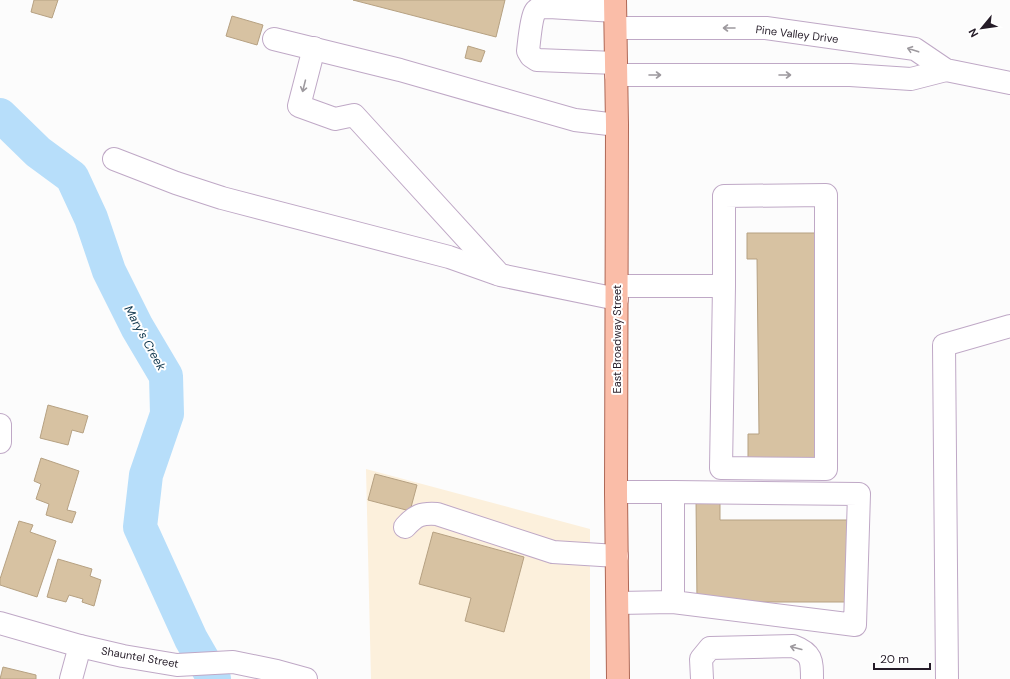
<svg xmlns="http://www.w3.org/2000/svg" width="1010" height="679" font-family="'DM Sans',sans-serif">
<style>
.commercial{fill:#fcf0dc}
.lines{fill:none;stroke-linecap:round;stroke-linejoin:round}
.river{stroke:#b7defa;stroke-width:34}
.building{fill:#d7c2a2;stroke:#b6a182}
.minor-casing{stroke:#bfa8c6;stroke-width:24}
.major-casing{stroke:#ae6856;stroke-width:24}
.minor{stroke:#fff;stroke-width:22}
.major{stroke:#fabda8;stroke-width:22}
.oneway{stroke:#9d999e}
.labels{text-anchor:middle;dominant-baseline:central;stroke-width:4;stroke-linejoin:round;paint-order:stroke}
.street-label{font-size:11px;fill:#251c28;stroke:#fff}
.water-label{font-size:12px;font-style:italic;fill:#0d354c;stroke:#fff}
</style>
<rect width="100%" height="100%" fill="#fcfcfc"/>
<polygon class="commercial" points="366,469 590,529 590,679 371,679"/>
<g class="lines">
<polyline class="river" points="0,115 38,152 72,177 91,218 109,271 137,327 166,376 167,414 146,475 140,527 191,639 214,679"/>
</g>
<g class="building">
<polygon points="34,0 58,0 52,18 31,12"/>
<polygon points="353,0 505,0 496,37"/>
<polygon points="232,16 263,25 257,45 226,36"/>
<polygon points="468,46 485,51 481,62 465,58"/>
<polygon points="747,233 821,233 823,458 748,459 748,434 759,434 757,259 747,259"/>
<polygon points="48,405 88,416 83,433 72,430 68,445 40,438"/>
<polygon points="41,458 79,471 67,510 76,512 72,523 46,515 49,504 36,499 41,484 34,481"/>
<polygon points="375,474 417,485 410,511 368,500"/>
<polygon points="696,498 720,498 720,520 847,520 848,602 697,602"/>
<polygon points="19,521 33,525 30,532 56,541 37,597 0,585 0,579"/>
<polygon points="433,532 524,557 504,632 465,621 471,598 419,584"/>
<polygon points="58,559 92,569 90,576 101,580 94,606 82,602 83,599 69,595 66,602 47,597"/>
<polygon points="3,667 36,675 36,679 0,679"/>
</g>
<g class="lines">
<defs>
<g id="minor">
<path d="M615,11L549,7C544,7 538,7 535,12C531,18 529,43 528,51L531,56L537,60L616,63"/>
<polyline points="616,28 766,28 915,49 946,70 1010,83"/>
<polyline points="274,39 400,70 575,120 617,125"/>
<polyline points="314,48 299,106 335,119 354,115 500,275 617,299"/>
<polyline points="616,75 850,75 911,79 946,70"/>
<polyline points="114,159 176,183 222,198 449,257 497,274"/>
<polyline points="617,286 724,286 724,196 826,195 826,469 721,468 724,286"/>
<polyline points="0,425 0,442"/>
<polyline points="616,492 673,492"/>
<path d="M405,527C416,515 421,513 437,514L553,552L617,556"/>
<polyline points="618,603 673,602 673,492 859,494 855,625 673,602"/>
<polyline points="0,623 80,646 123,656 177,665 233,662 277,671 306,679"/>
<polyline points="71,679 80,646"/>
<path d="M702,679L701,659L710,648L793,646C812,653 812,660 812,679"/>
<polyline points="947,679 944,345 1010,326"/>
</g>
<polyline id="major" points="615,0 617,125 616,492 618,679"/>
</defs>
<use href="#minor" class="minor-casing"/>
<use href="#major" class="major-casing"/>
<use href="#minor" class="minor"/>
<use href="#major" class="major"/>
</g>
<defs><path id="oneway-shaft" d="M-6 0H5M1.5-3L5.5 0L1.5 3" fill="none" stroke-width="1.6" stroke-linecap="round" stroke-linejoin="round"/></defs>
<g class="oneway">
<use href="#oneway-shaft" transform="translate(729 28) rotate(180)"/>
<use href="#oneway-shaft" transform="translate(913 50) rotate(-162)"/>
<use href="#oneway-shaft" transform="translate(655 75)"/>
<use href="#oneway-shaft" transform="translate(785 75)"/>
<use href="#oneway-shaft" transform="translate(304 86) rotate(104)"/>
<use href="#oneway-shaft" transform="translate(796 648) rotate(-165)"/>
</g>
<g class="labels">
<g class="street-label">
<text transform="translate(797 34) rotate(7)">Pine Valley Drive</text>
<text transform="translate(617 339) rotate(-90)">East Broadway Street</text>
<text transform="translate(140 657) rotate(10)">Shauntel Street</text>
</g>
<g class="water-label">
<text transform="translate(145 338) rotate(61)">Mary's Creek</text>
</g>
</g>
<g transform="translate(982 28) rotate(241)" stroke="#ffffff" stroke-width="3" paint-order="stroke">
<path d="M0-3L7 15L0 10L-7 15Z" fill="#251c28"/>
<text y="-6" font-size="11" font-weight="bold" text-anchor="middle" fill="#251c28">N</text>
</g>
<path d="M874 663v6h56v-6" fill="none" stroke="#251c28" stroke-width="2"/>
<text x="880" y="663" font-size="12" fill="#251c28" stroke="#ffffff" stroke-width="3" paint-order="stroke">20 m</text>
</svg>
